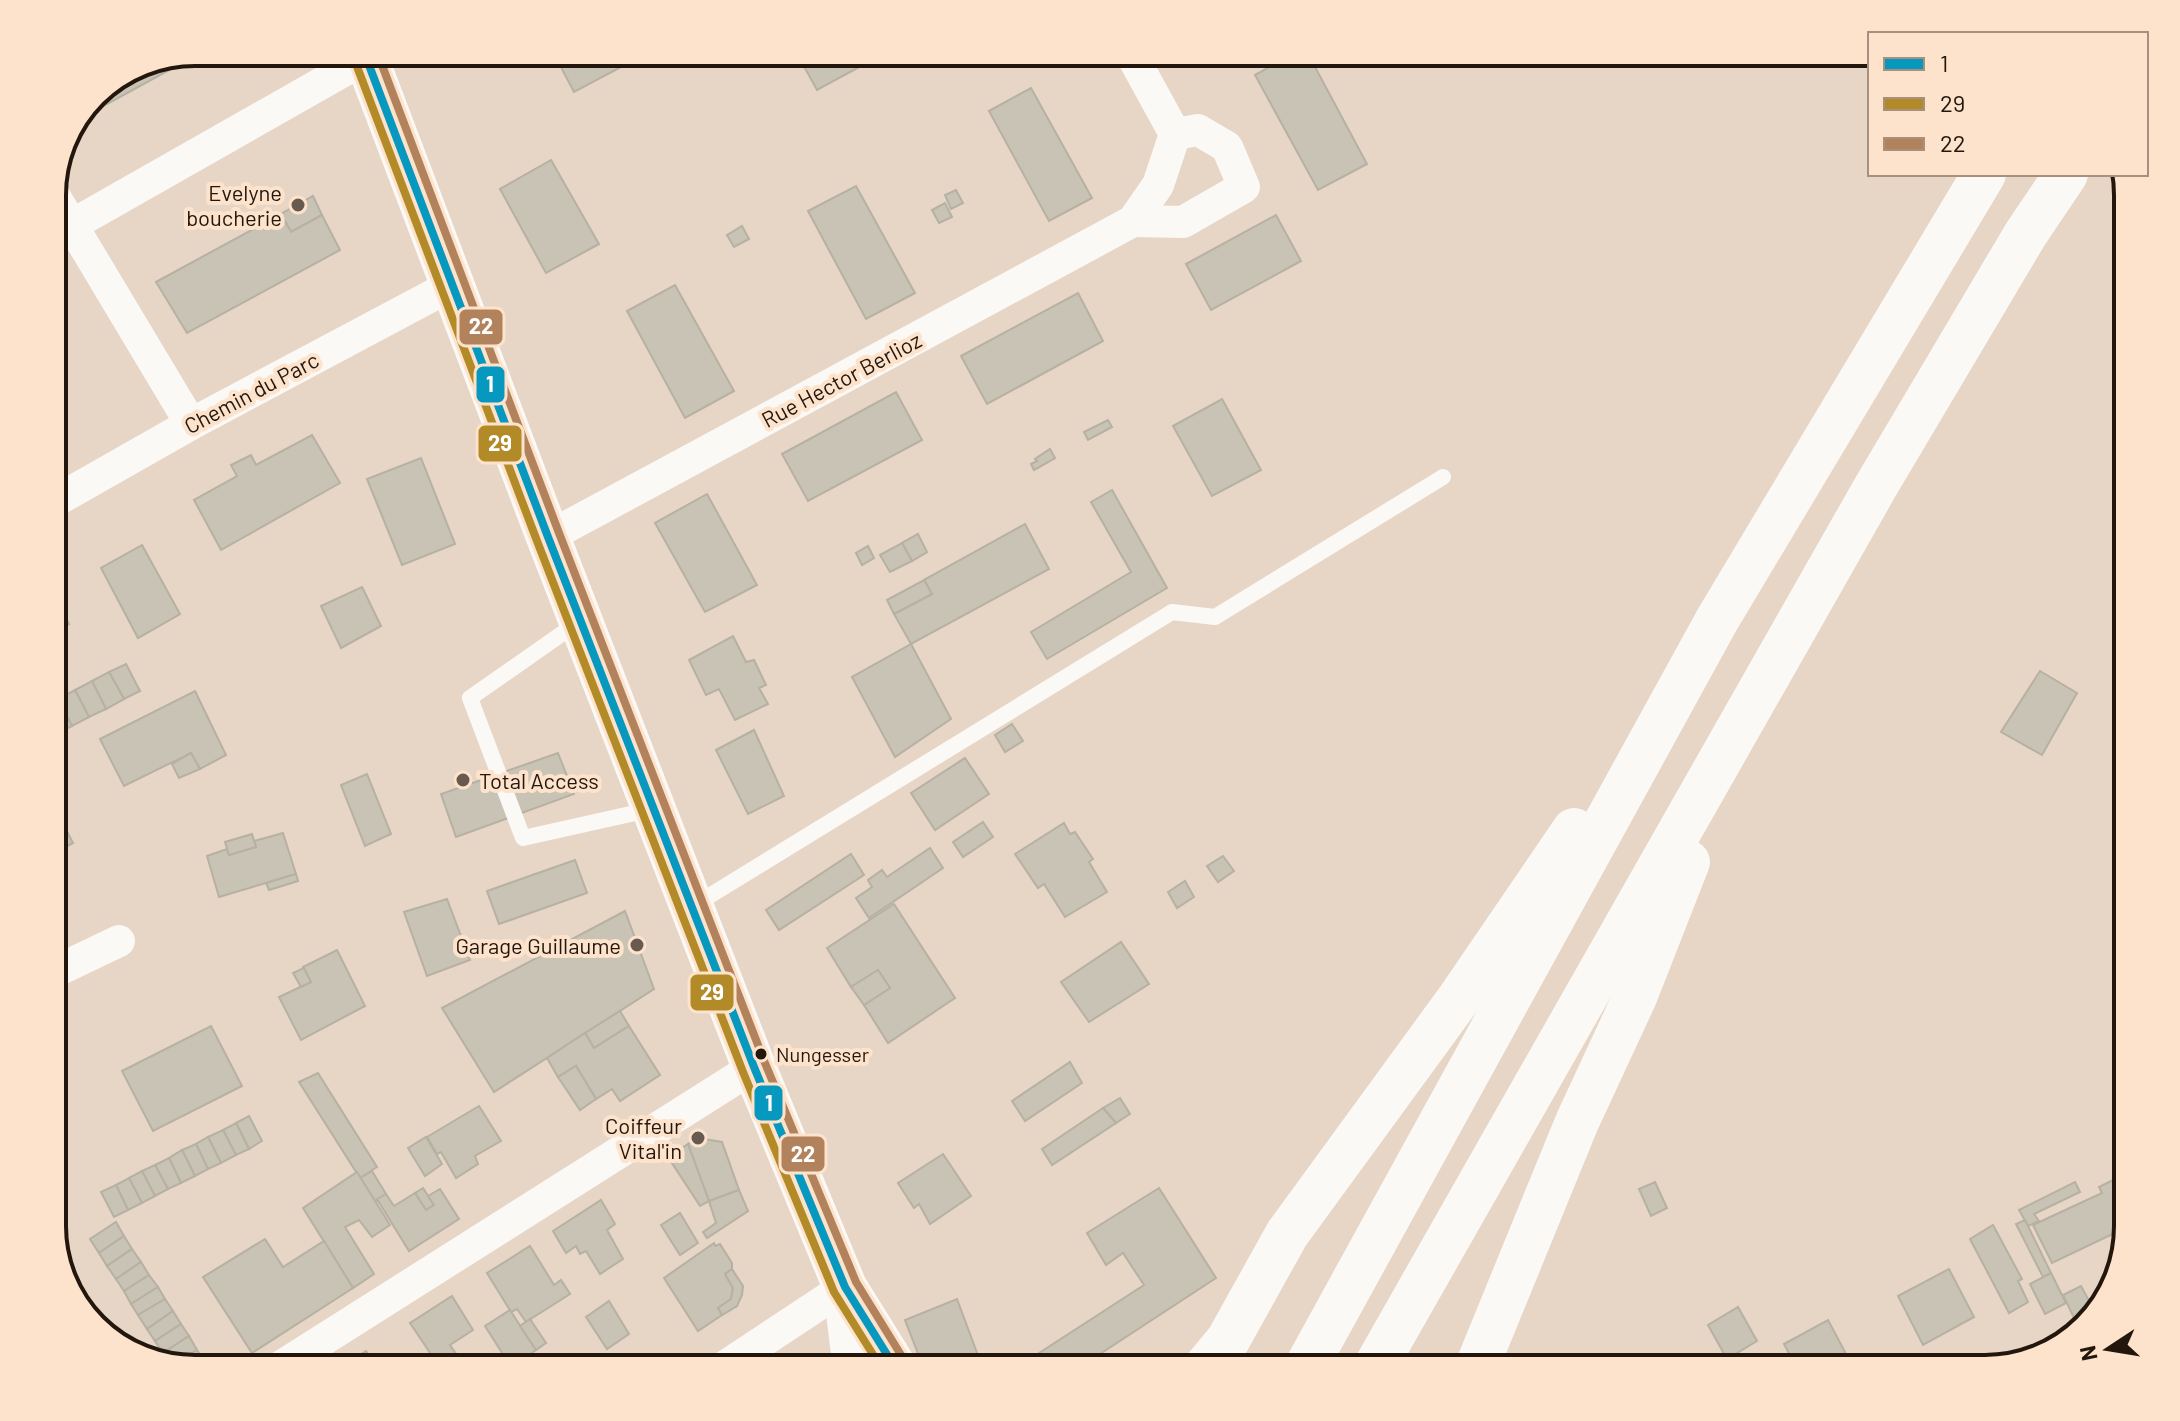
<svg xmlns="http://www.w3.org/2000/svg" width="2180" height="1421" font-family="Barlow,sans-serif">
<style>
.building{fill:#c8c3b5;stroke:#b6b1a3;stroke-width:2}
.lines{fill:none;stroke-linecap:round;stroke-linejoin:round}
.service{stroke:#fbf9f6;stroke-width:16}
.minor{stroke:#fbf9f6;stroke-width:32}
.secondary{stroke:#fbf9f6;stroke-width:44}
.trunk{stroke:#fbf9f6;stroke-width:44}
.bus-1-casing{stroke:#fde3cc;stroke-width:14}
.bus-2-casing{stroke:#fde3cc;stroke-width:14}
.bus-3-casing{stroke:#fde3cc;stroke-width:14}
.bus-1{stroke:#0798c0;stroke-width:8}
.bus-2{stroke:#b28b28;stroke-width:8}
.bus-3{stroke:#b2825c;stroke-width:8}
.poi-dot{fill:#685a4e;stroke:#fde3cc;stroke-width:3}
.bus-dot{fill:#23170d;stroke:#fde3cc;stroke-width:3}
.labels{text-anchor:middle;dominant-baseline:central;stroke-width:8;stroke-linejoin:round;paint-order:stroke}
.bus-label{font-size:20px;fill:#23170d;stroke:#fde3cc;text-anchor:start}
.poi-label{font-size:22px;fill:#23170d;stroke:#fde3cc;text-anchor:end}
.street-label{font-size:22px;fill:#23170d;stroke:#fde3cc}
.rim{fill:none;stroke:#23170d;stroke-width:4}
.line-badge{stroke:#fde3cc;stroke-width:3}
.badge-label{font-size:22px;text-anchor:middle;font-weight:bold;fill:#fff}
</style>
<rect width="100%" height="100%" fill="#e7d5c6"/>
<g class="building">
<polygon points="195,52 202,52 100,108 93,96 141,63"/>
<polygon points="553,52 613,52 621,67 574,92"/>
<polygon points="796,52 887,52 817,90"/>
<polygon points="1297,52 1307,52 1367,164 1318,190 1255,75"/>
<polygon points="1031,88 1092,198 1049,221 989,111"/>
<polygon points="551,160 599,244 546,273 500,189"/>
<polygon points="856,186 915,293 866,319 808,211"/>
<polygon points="956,190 963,203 951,209 945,195"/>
<polygon points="313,196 322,215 291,232 281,214"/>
<polygon points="945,203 952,217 939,223 932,210"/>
<polygon points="281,214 291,232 322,215 340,250 187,333 156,282"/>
<polygon points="1276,215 1301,261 1211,310 1186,264"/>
<polygon points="742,226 749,239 734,247 727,235"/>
<polygon points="675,285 734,391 685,418 627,311"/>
<polygon points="1078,293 1103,341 987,404 961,356"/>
<polygon points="896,392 922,440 808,501 782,454"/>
<polygon points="1222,399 1261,470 1212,496 1173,426"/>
<polygon points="1108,420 1112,427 1088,440 1084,432"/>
<polygon points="312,435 340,483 221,550 194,500 237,476 231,465 251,455 256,465"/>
<polygon points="1050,449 1055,458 1034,470 1031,464 1037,461 1035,459"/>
<polygon points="421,458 455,544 402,565 367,479"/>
<polygon points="1112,490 1167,588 1047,659 1031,632 1131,572 1091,502"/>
<polygon points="707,494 757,585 705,612 655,523"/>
<polygon points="1025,524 1049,569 911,644 894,614 932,594 924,580"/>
<polygon points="918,534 927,552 912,561 902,543"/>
<polygon points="902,543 912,561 890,572 880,555"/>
<polygon points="142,545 180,614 138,638 101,568"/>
<polygon points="868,546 874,558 862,565 856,553"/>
<polygon points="924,580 932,594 894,614 887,600"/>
<polygon points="362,587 381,626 341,648 321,606"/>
<polygon points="52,591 69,624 52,633"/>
<polygon points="733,636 746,662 754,660 766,685 759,688 768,704 735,720 719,689 706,695 689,660"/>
<polygon points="911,644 951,719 895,757 852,677"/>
<polygon points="126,664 140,691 124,699 109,672"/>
<polygon points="2040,671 2077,693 2042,755 2001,732"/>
<polygon points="109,672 124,699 106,709 92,681"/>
<polygon points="92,681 106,709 89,717 75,690"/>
<polygon points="75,690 89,717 72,726 58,699"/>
<polygon points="195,691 226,755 200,769 191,753 124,786 100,739"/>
<polygon points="58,699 72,726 54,735 52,731 52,701"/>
<polygon points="1012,724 1023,741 1005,752 995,735"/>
<polygon points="754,730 784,796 748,814 716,750"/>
<polygon points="191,753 200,769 179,778 172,764"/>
<polygon points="558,753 574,794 456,837 441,794"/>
<polygon points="965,758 989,794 935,830 911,793"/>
<polygon points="367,774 391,834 365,846 341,785"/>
<polygon points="52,802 73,843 52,854"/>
<polygon points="983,822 993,837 963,857 953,842"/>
<polygon points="1064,823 1070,834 1075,832 1093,859 1089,862 1107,892 1065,917 1044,884 1038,888 1015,854"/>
<polygon points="283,833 296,874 219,897 207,856 227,849 229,855 256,847 254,841"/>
<polygon points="252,834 256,847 229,855 225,842"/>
<polygon points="930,848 943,868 869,918 856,898 872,887 868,880 882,870 887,877"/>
<polygon points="851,854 864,875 779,930 766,910"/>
<polygon points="1223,856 1234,871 1218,882 1207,866"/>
<polygon points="575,860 587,893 499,924 487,891"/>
<polygon points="296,874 298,881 269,890 266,883"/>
<polygon points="1185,881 1194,897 1177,908 1168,892"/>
<polygon points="447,899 470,960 427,976 404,912"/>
<polygon points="894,904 955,998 888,1043 864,1005 890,988 878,970 851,987 827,948"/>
<polygon points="625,911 654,989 494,1092 442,1008"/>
<polygon points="1121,942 1149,984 1089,1022 1061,982"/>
<polygon points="337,950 365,1006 301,1040 279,997 311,982 303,967"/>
<polygon points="304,968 311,982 301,987 293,973"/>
<polygon points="878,970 890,988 864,1005 851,987"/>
<polygon points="620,1011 629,1026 594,1048 585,1033"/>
<polygon points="211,1026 242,1086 153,1131 122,1071"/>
<polygon points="629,1026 660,1075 620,1101 612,1089 596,1099 576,1066 558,1077 547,1058 585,1033 594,1048"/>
<polygon points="1070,1062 1082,1083 1025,1121 1012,1101"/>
<polygon points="576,1066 596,1099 580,1110 558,1077"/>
<polygon points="318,1073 377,1167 360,1178 299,1082"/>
<polygon points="1120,1098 1130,1114 1116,1123 1103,1108"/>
<polygon points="479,1106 501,1141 475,1156 478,1164 456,1178 441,1152 437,1154 427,1137"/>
<polygon points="1103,1108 1116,1123 1052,1165 1042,1149"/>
<polygon points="249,1116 262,1141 249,1149 236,1123"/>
<polygon points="236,1123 249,1149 236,1155 223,1130"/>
<polygon points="223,1130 236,1155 221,1163 208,1137"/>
<polygon points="208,1137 221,1163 208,1169 196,1144"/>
<polygon points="426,1137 442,1164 425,1176 408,1148"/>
<polygon points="698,1138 722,1142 739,1190 709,1201 688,1144"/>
<polygon points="196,1144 208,1169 195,1176 182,1150"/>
<polygon points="688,1144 709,1201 700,1206 668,1157"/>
<polygon points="182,1150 195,1176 181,1183 169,1158"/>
<polygon points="943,1154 971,1196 930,1224 919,1204 914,1208 898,1183"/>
<polygon points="169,1158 181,1183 168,1189 155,1165"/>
<polygon points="155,1165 168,1189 155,1196 142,1171"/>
<polygon points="142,1171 155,1196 142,1203 129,1178"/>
<polygon points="372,1171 386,1194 376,1202 360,1178"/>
<polygon points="357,1172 390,1225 372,1237 359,1220 345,1227 374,1274 353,1288 303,1208"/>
<polygon points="2123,1175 2128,1185 2128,1223 2119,1227 2121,1230 2052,1263 2033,1225 2102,1193 2099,1187"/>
<polygon points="129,1178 142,1203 128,1210 116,1185"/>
<polygon points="1655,1182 1667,1208 1651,1216 1639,1189"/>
<polygon points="2075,1182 2080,1192 2034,1214 2039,1221 2028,1226 2019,1210"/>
<polygon points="116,1185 128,1210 114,1217 101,1192"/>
<polygon points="423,1188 434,1205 426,1210 415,1193"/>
<polygon points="1159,1188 1216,1278 1077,1369 1037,1369 1043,1366 1036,1355 1144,1285 1123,1253 1106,1265 1087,1233"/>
<polygon points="440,1189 459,1219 409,1251 377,1199 386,1194 394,1206 415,1193 426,1210 434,1205 428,1196"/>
<polygon points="739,1190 748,1211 707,1238 703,1232 716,1223 709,1201"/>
<polygon points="601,1200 615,1224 607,1230 623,1259 600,1274 586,1251 580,1254 576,1246 566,1253 553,1231"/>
<polygon points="680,1213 698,1243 680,1255 661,1225"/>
<polygon points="2025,1220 2051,1273 2043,1277 2016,1224"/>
<polygon points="116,1222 124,1236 99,1253 90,1239"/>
<polygon points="1993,1225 2022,1279 2018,1281 2028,1302 2009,1313 1970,1239"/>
<polygon points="124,1236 132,1249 107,1266 99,1253"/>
<polygon points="265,1239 283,1267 324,1241 353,1288 252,1353 203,1277"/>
<polygon points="714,1243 715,1246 720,1244 732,1263 732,1269 725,1274 733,1288 731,1299 718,1308 722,1315 698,1331 664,1278"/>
<polygon points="530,1246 554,1285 561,1280 570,1294 526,1322 517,1309 511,1312 487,1273"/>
<polygon points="132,1249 141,1262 116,1279 107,1266"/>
<polygon points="141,1262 149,1275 124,1291 116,1279"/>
<polygon points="732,1269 743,1286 742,1295 737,1306 722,1315 718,1308 731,1299 733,1288 725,1274"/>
<polygon points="1949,1269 1974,1317 1923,1345 1898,1296"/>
<polygon points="2051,1273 2066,1303 2045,1314 2030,1284"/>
<polygon points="149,1275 158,1287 131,1304 124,1291"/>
<polygon points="2081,1286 2094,1310 2075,1320 2063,1295"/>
<polygon points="158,1287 165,1299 138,1315 131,1304"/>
<polygon points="452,1296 473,1330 450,1345 461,1361 450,1369 441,1369 410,1323"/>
<polygon points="165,1299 173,1311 147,1329 138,1315"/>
<polygon points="957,1299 983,1369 924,1369 905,1320"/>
<polygon points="609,1301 629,1334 607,1349 586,1317"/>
<polygon points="1738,1307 1757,1341 1727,1359 1708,1325"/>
<polygon points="510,1310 536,1350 511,1367 485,1326"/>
<polygon points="173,1311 181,1324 155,1341 147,1329"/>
<polygon points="530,1319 546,1343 536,1350 520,1326"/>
<polygon points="1828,1320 1854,1369 1797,1369 1784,1344"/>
<polygon points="181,1324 189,1336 163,1353 155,1341"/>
<polygon points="189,1336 197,1350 176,1363 167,1361 163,1353"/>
<polygon points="197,1350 205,1362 196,1369 176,1363"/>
<polygon points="366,1351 378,1369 338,1369"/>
<polygon points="573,1354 583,1369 550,1369"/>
</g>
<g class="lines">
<g class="service">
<polyline points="580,621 470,698 523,838 653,809"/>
<polyline points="693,906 1172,612 1215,617 1443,477"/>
</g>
<g class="minor">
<polyline points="52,192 191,424"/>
<polyline points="1133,221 1183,222 1244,187 1227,147 1198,130 1175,134"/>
<polyline points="72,225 366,58"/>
<polyline points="52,503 191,424 452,285"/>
<polyline points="548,537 1133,221 1158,185 1175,134 1130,52"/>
<polyline points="52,973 119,941"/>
<polyline points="277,1369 754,1067"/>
<polyline points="721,1369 845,1287"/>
</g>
<g class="secondary">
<polyline points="364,52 548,537 754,1067 845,1287 896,1369"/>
<polyline points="846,1297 855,1369"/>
</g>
<g class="trunk">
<polyline points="1204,1369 1228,1340 1287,1234 1460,997 1574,830"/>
<polyline points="1305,1369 1717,620 1984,174"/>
<polyline points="1374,1369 1876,486 2025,235 2066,174"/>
<polyline points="1476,1369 1577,1122 1635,997 1688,862"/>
</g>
<defs>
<polyline id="bus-1" points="364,52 548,537 754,1067 845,1287 896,1369"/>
<polyline id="bus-2" points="353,56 537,541 743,1072 834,1292 882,1369"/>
<polyline id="bus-3" points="377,52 559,533 765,1063 856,1282 906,1363"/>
</defs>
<use href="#bus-1" class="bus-1-casing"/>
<use href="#bus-2" class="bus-2-casing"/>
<use href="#bus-3" class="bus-3-casing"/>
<use href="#bus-1" class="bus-1"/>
<use href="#bus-2" class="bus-2"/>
<use href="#bus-3" class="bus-3"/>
</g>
<g class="poi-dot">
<circle cx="298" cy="205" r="8"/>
<circle cx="463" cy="780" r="8"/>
<circle cx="637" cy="945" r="8"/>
<circle cx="698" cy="1138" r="8"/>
</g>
<circle class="bus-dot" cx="761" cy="1054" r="7"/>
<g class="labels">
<g class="bus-label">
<text x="776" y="1054">Nungesser</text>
</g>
<g class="poi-label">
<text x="282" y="192">Evelyne<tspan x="282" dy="25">boucherie</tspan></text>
<text x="479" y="780" text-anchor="start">Total Access</text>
<text x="621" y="945">Garage Guillaume</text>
<text x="682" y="1125">Coiffeur<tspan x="682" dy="25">Vital'in</tspan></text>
</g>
<g class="street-label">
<text transform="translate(841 379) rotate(-28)">Rue Hector Berlioz</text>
<text transform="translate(251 392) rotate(-28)">Chemin du Parc</text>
</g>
</g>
<path d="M0 0H2180V1421H0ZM195 66H1985A129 129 0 0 1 2114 195V1226A129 129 0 0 1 1985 1355H195A129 129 0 0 1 66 1226V195A129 129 0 0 1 195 66Z" fill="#fde3cc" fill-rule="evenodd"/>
<path class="rim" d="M195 66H1985A129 129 0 0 1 2114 195V1226A129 129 0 0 1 1985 1355H195A129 129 0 0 1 66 1226V195A129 129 0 0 1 195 66Z"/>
<g class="line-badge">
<rect x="458" y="308" width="46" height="38" rx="8" fill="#b2825c"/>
<rect x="475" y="365" width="31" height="39" rx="8" fill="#0798c0"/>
<rect x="477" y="424" width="46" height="39" rx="8" fill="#b28b28"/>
<rect x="689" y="973" width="46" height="39" rx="8" fill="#b28b28"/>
<rect x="753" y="1084" width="31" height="38" rx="8" fill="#0798c0"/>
<rect x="780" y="1135" width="46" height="38" rx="8" fill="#b2825c"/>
</g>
<g class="badge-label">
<text x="481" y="334">22</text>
<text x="490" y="392">1</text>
<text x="500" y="451">29</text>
<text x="712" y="1000">29</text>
<text x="769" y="1111">1</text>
<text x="803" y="1162">22</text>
</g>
<rect x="1868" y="32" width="280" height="144" fill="#fde3cc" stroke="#a69180" stroke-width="2"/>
<rect x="1884" y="58" width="40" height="12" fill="#0798c0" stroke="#a69180" stroke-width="2"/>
<text x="1940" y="72" font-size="24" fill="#23170d">1</text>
<rect x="1884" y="98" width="40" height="12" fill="#b28b28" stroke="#a69180" stroke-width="2"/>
<text x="1940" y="112" font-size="24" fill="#23170d">29</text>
<rect x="1884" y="138" width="40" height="12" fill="#b2825c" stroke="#a69180" stroke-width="2"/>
<text x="1940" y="152" font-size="24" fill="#23170d">22</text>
<g transform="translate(2108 1349) rotate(258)" stroke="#fde3cc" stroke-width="6" paint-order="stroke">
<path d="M0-6L14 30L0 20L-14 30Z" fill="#23170d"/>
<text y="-12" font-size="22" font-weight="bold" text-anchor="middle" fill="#23170d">N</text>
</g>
</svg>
